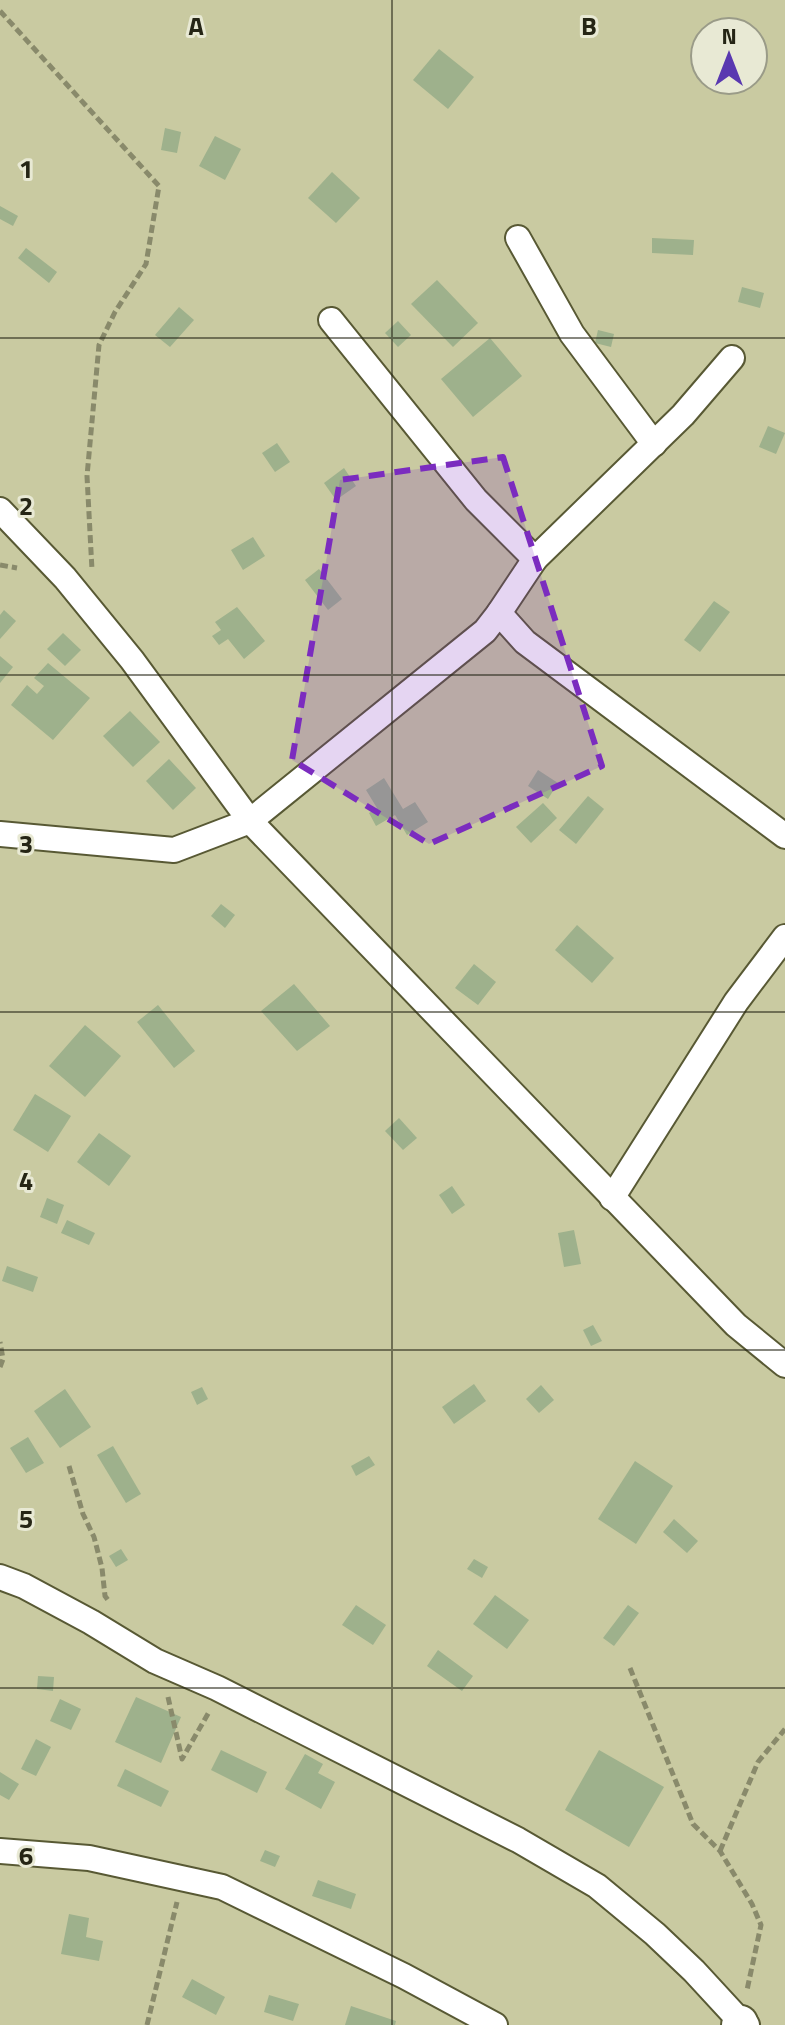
<svg xmlns="http://www.w3.org/2000/svg" width="785" height="2025" font-family="'Titillium Web',sans-serif">
<style>
.building{fill:#9eb18c}
.lines{fill:none;stroke-linecap:round;stroke-linejoin:round}
.minor-casing{stroke:#585934;stroke-width:28}
.tertiary-casing{stroke:#585934;stroke-width:36}
.path{stroke:#898a6b;stroke-width:5;stroke-dasharray:8 4;stroke-linecap:butt}
.minor{stroke:#fff;stroke-width:24}
.tertiary{stroke:#fff;stroke-width:32}
.marked{fill:#7b2cbf;fill-opacity:0.2;stroke:#7b2cbf;stroke-width:6;stroke-dasharray:16 10;stroke-linejoin:round}
.grid{fill:none;stroke:#252515;stroke-width:2;stroke-opacity:0.55}
.grid-label{font-size:26px;text-anchor:middle;font-weight:bold;fill:#252515;stroke:#e8e9d4;stroke-width:6;stroke-linejoin:round;paint-order:stroke}
</style>
<rect width="100%" height="100%" fill="#c9caa1"/>
<g class="building">
<polygon points="439,49 474,77 448,109 413,80"/>
<polygon points="165,128 181,132 177,153 161,150"/>
<polygon points="215,136 241,149 225,180 199,166"/>
<polygon points="332,172 360,198 336,223 308,198"/>
<polygon points="0,206 18,216 13,226 0,219"/>
<polygon points="652,238 694,240 693,255 652,253"/>
<polygon points="26,248 57,272 49,283 18,258"/>
<polygon points="437,280 478,323 453,347 411,304"/>
<polygon points="742,287 764,293 760,308 738,302"/>
<polygon points="179,307 194,320 170,347 155,335"/>
<polygon points="398,321 411,335 398,347 385,333"/>
<polygon points="598,330 614,334 611,347 595,343"/>
<polygon points="490,338 522,376 473,417 441,379"/>
<polygon points="768,426 785,433 776,454 759,447"/>
<polygon points="277,443 290,462 275,472 262,453"/>
<polygon points="344,468 356,486 336,500 324,483"/>
<polygon points="253,537 265,556 243,570 231,550"/>
<polygon points="319,569 342,599 328,610 305,580"/>
<polygon points="714,601 730,612 700,652 684,640"/>
<polygon points="237,607 265,641 244,659 228,639 219,645 212,636 221,630 215,622"/>
<polygon points="4,610 16,621 0,639 0,615"/>
<polygon points="63,633 81,650 65,666 47,649"/>
<polygon points="0,656 13,667 0,683"/>
<polygon points="48,663 90,698 53,740 11,705 27,685 37,694 44,686 34,678"/>
<polygon points="130,711 160,742 133,767 103,736"/>
<polygon points="169,759 196,788 173,810 146,781"/>
<polygon points="538,770 558,783 548,799 528,786"/>
<polygon points="384,778 403,809 415,802 428,822 407,835 395,815 376,826 369,813 377,808 366,790"/>
<polygon points="588,796 604,809 576,844 559,830"/>
<polygon points="543,803 557,818 531,843 516,827"/>
<polygon points="221,904 235,915 225,928 211,916"/>
<polygon points="577,925 614,958 592,983 555,950"/>
<polygon points="474,964 496,982 478,1005 455,988"/>
<polygon points="294,984 330,1026 297,1051 261,1011"/>
<polygon points="158,1005 195,1051 174,1068 137,1022"/>
<polygon points="85,1025 121,1056 85,1097 49,1066"/>
<polygon points="35,1094 71,1116 48,1152 13,1130"/>
<polygon points="399,1118 417,1138 403,1150 385,1131"/>
<polygon points="99,1133 131,1156 109,1186 77,1162"/>
<polygon points="452,1186 465,1205 452,1214 439,1195"/>
<polygon points="47,1198 64,1205 57,1224 40,1217"/>
<polygon points="67,1220 95,1233 89,1245 61,1233"/>
<polygon points="574,1230 581,1264 564,1267 558,1233"/>
<polygon points="7,1266 38,1277 33,1292 2,1281"/>
<polygon points="593,1325 602,1341 591,1346 583,1330"/>
<polygon points="474,1384 486,1401 454,1424 442,1407"/>
<polygon points="541,1385 554,1400 539,1413 526,1399"/>
<polygon points="202,1387 208,1399 197,1405 191,1392"/>
<polygon points="65,1389 91,1427 60,1448 34,1411"/>
<polygon points="28,1437 44,1463 26,1473 10,1448"/>
<polygon points="113,1446 141,1494 126,1503 97,1455"/>
<polygon points="369,1456 375,1465 356,1476 351,1466"/>
<polygon points="635,1461 673,1486 636,1544 598,1519"/>
<polygon points="674,1519 698,1541 687,1553 663,1532"/>
<polygon points="121,1549 128,1560 116,1567 109,1556"/>
<polygon points="474,1559 488,1567 482,1578 467,1569"/>
<polygon points="495,1595 529,1620 507,1649 473,1624"/>
<polygon points="356,1605 386,1625 373,1645 342,1625"/>
<polygon points="628,1605 639,1613 614,1646 603,1638"/>
<polygon points="438,1650 473,1676 462,1691 427,1666"/>
<polygon points="38,1676 54,1677 53,1691 37,1689"/>
<polygon points="136,1697 181,1717 161,1763 115,1742"/>
<polygon points="60,1699 81,1709 71,1730 50,1721"/>
<polygon points="36,1739 51,1747 36,1776 21,1769"/>
<polygon points="221,1750 267,1772 257,1793 211,1770"/>
<polygon points="599,1750 664,1787 629,1847 565,1810"/>
<polygon points="305,1754 323,1764 318,1773 335,1782 321,1809 285,1789"/>
<polygon points="125,1769 169,1791 161,1807 117,1786"/>
<polygon points="0,1772 19,1784 9,1800 0,1795"/>
<polygon points="265,1850 280,1856 275,1867 260,1861"/>
<polygon points="318,1880 356,1894 351,1909 312,1896"/>
<polygon points="69,1914 89,1918 86,1937 103,1941 99,1961 61,1954"/>
<polygon points="192,1979 225,1997 216,2015 182,1997"/>
<polygon points="269,1995 299,2004 293,2021 264,2012"/>
<polygon points="351,2006 396,2021 395,2025 345,2025"/>
</g>
<g class="lines">
<defs>
<g id="minor">
<polyline points="518,238 572,334 654,444"/>
<polyline points="331,320 476,500 535,559"/>
<polyline points="0,510 65,578 132,660 250,821 736,1325 785,1365"/>
<polyline points="499,613 535,559 683,415 732,358"/>
<polyline points="0,834 174,850 250,821 485,631 499,613 525,642 785,836"/>
<polyline points="612,1198 736,1002 785,937"/>
<polyline points="0,1577 24,1586 91,1622 155,1661 217,1688 518,1840 597,1886 655,1934 694,1971 741,2022 747,2025"/>
<polyline points="0,1851 89,1858 222,1887 404,1976 495,2025"/>
</g>
<polyline id="tertiary" points="738,2025 741,2022"/>
</defs>
<use href="#minor" class="minor-casing"/>
<use href="#tertiary" class="tertiary-casing"/>
<g class="path">
<polyline points="0,11 159,186 146,264 115,312 99,345 87,476 92,570"/>
<polyline points="0,565 17,568"/>
<polyline points="0,1367 3,1359 0,1342"/>
<polyline points="69,1466 83,1514 94,1537 102,1568 105,1596 108,1600"/>
<polyline points="630,1668 693,1824 720,1851 752,1904 761,1925 747,1990"/>
<polyline points="168,1697 182,1759 209,1712"/>
<polyline points="720,1851 758,1762 785,1729"/>
<polyline points="147,2025 177,1902"/>
</g>
<use href="#minor" class="minor"/>
<use href="#tertiary" class="tertiary"/>
</g>
<path class="marked" d="M503,457L602,766L429,844L292,760L340,480Z"/>
<path class="grid" d="M392,0V2025M0,338H785M0,675H785M0,1012H785M0,1350H785M0,1688H785"/>
<g class="grid-label">
<text x="196" y="35">A</text>
<text x="589" y="35">B</text>
<text x="26" y="178">1</text>
<text x="26" y="515">2</text>
<text x="26" y="853">3</text>
<text x="26" y="1190">4</text>
<text x="26" y="1528">5</text>
<text x="26" y="1865">6</text>
</g>
<g transform="translate(729 56)"><circle r="38" fill="#e8e9d4" stroke="#9a9b88" stroke-width="2"/>
<path d="M0-6L14 30L0 20L-14 30Z" fill="#5938b0"/>
<text y="-12" font-size="22" font-weight="bold" text-anchor="middle" fill="#252515">N</text>
</g>
</svg>
